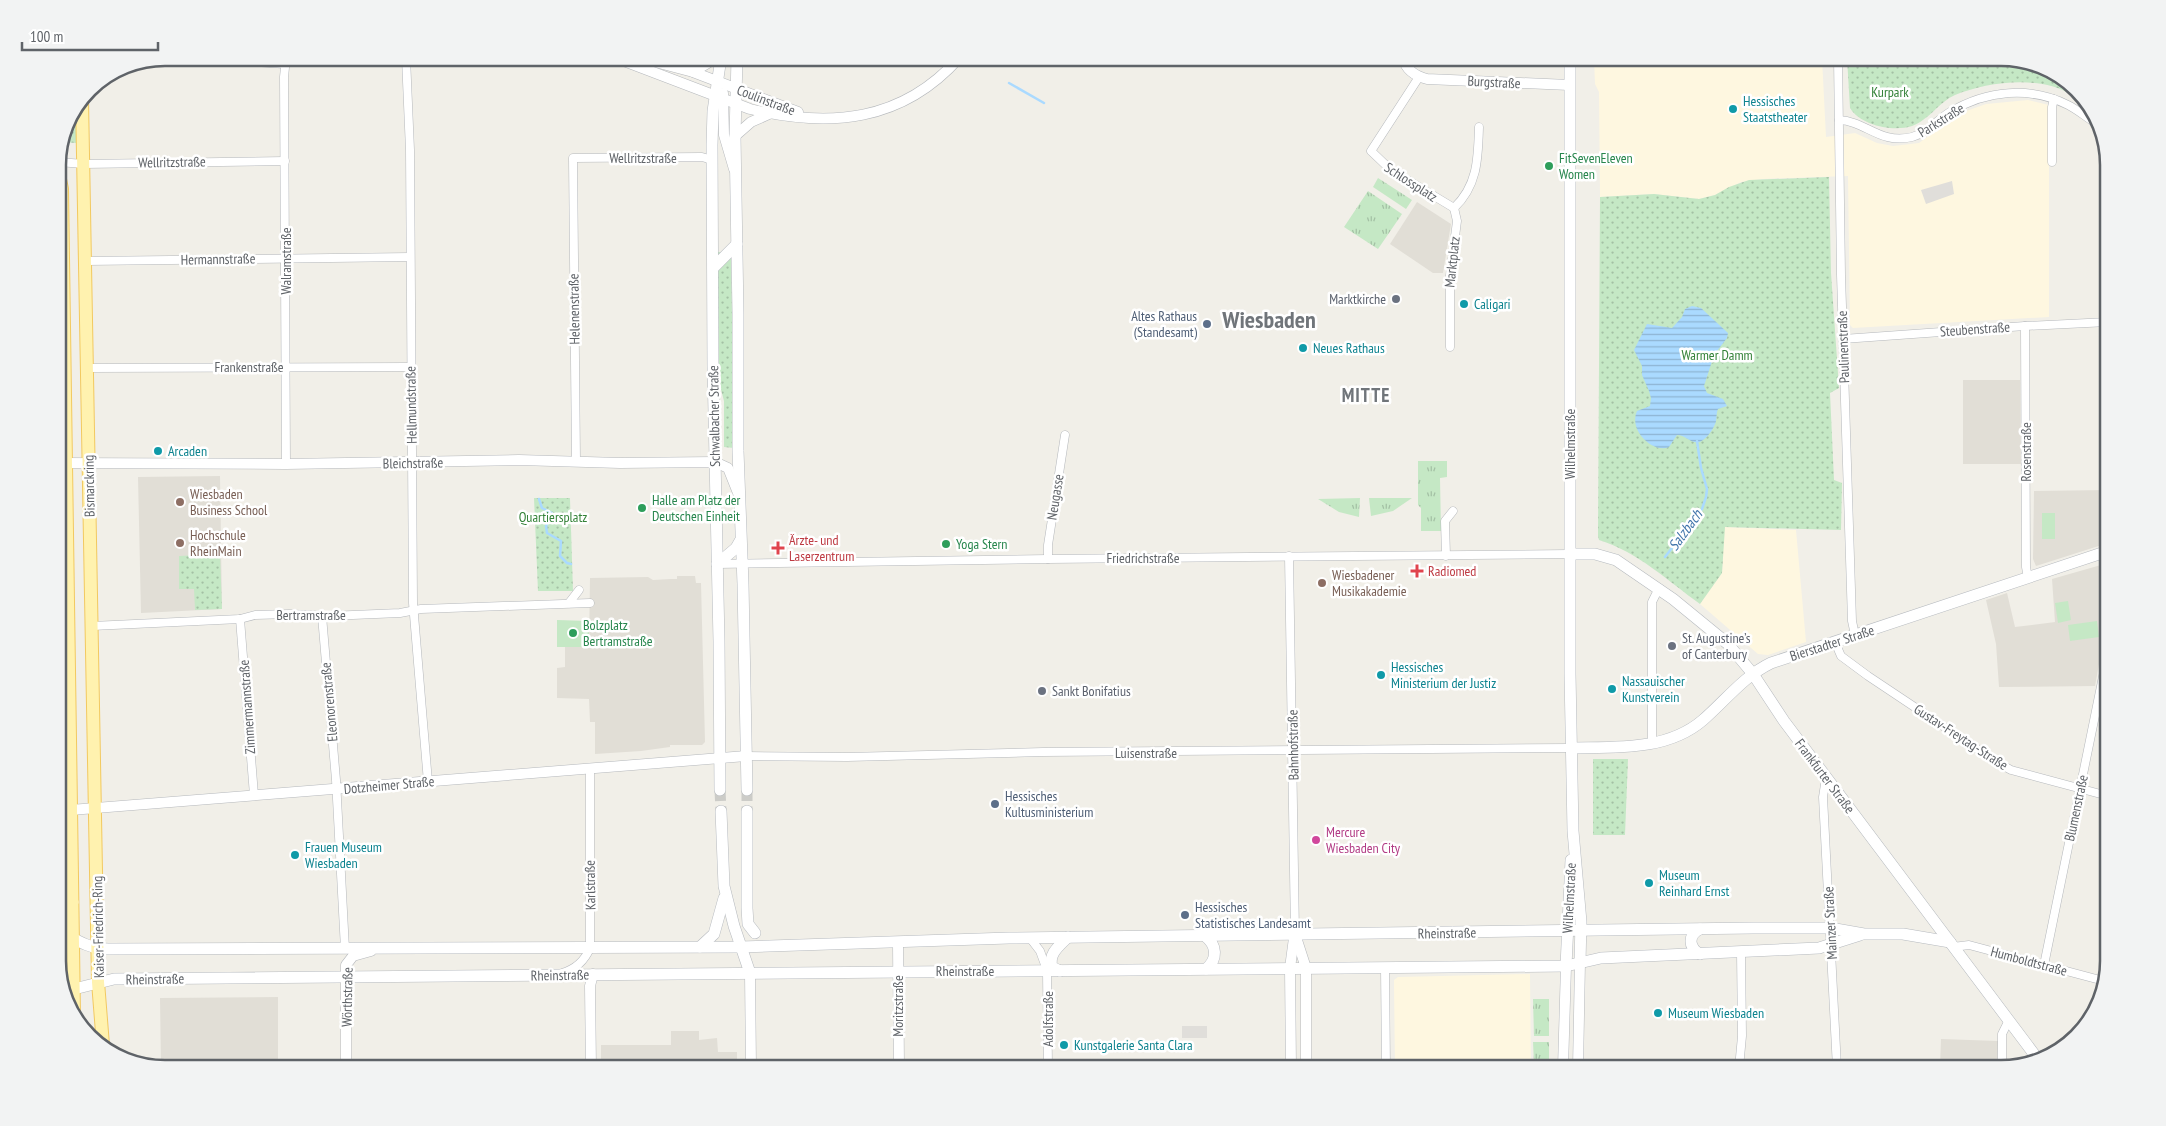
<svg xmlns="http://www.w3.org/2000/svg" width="2166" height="1126" font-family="'PT Sans Narrow',sans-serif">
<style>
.commercial{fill:#fef7e0}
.industrial{fill:#e0deda}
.education{fill:#e1ded6}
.grass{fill:url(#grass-tufts)}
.park{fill:url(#park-dots)}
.garden{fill:#c5e8c5}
.water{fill:url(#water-rules)}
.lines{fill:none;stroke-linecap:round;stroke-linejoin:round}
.stream{stroke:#aadaff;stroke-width:2.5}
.secondary-tunnel{stroke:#ccccc8;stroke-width:11;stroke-dasharray:11 5.5;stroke-linecap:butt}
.minor-casing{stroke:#b5b8bc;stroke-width:9}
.tertiary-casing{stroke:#b5b8bc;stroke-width:11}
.secondary-casing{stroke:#b6babf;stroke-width:12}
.primary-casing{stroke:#f2c960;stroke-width:14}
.minor{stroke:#fff;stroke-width:8}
.tertiary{stroke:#fff;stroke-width:10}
.secondary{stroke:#fff;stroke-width:11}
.primary{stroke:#fff2af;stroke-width:12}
.culture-dot{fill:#0f9aa8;stroke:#fff;stroke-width:2}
.leisure-dot{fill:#2e9e5b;stroke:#fff;stroke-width:2}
.worship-dot{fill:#6b7280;stroke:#fff;stroke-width:2}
.service-dot{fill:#5c6f8a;stroke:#fff;stroke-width:2}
.education-dot{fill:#8d6e63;stroke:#fff;stroke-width:2}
.health-dot{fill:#e0444e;stroke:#fff;stroke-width:2}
.hotel-dot{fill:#d1479c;stroke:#fff;stroke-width:2}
.labels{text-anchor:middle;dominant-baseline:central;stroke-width:5;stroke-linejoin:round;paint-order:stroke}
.street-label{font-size:14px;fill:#5f6368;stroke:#fff}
.park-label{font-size:14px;fill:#348238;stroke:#fff}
.culture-label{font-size:14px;fill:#0d838f;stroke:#fff;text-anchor:start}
.leisure-label{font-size:14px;fill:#27864d;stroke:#fff;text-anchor:start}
.worship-label{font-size:14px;fill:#5b616d;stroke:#fff;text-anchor:start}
.service-label{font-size:14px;fill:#4e5e75;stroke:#fff;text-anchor:start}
.education-label{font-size:14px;fill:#785e54;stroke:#fff;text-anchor:start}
.health-label{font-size:14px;fill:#be3a42;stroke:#fff;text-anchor:start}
.hotel-label{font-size:14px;fill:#b23c85;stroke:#fff;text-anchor:start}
.water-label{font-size:15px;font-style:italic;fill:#4174aa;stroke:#fff}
.district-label{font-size:19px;font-weight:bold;letter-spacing:1px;fill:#70757a;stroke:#fff}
.town-label{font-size:24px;font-weight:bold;fill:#70757a;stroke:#fff}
.rim{fill:none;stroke:#5f6368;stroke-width:2.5}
</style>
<defs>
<pattern id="grass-tufts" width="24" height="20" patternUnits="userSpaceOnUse" patternTransform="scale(1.25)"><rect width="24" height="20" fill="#c5e8c5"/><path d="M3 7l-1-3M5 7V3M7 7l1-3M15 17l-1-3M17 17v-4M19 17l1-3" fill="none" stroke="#a3c0a4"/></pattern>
<pattern id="park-dots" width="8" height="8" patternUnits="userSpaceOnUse" patternTransform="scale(1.25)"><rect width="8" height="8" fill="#c5e8c5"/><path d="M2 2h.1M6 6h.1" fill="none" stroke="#a3c0a4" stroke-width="1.8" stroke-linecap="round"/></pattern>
<pattern id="water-rules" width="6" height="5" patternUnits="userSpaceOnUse" patternTransform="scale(1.25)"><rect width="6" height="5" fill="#aadaff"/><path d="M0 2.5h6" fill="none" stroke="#8eb4d2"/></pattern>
</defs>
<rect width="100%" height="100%" fill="#f1efe8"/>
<g class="commercial">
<polygon points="1594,58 1822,58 1826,137 1855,133 1877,143 1893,146 1919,143 1958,114 1986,104 2028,100 2049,105 2049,317 1853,328 1850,325 1848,176 1762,179 1741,182 1715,195 1699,199 1654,194 1600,197 1599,92 1595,84"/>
<polygon points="1724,527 1796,530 1806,642 1768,655 1758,654 1700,604 1722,573"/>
<polygon points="1530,974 1531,1068 1395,1068 1394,985 1394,980 1398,977"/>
</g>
<g class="industrial">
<polygon points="1952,181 1954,194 1926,204 1921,190"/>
<rect x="1182" y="1026" width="25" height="12"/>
</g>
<g class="education">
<polygon points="1417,202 1451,224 1443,273 1433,273 1390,244"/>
<polygon points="1963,380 2020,380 2021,464 1963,464"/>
<polygon points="220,476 222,609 141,613 138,477"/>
<polygon points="2108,490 2108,543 2036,566 2033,559 2034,491"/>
<polygon points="2108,563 2108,615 2095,686 1999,687 1996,644 1986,600 2007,593 2015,627 2055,622 2052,579"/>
<polygon points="677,576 695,576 696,583 701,583 705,742 702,745 670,745 670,747 641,751 595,754 595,722 590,722 589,699 557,698 557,668 565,667 565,647 589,646 590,578 648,577 653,580 671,579 677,579"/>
<polygon points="278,997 278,1068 161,1067 160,998"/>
<polygon points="671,1031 699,1031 699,1040 717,1038 718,1052 737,1052 737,1068 601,1068 601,1045 671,1045"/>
<polygon points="1941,1039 1998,1041 1997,1068 1940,1067"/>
</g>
<g class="grass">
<polygon points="1378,178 1412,200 1406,209 1373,187"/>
<polygon points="1368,191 1402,214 1378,249 1344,227"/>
<polygon points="1418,461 1447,461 1447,477 1440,478 1441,531 1421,531 1421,508 1418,505"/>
<polygon points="1360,498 1359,517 1339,512 1318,499"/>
<polygon points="1369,498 1412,498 1393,511 1371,516"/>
<polygon points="1533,999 1549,999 1549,1036 1534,1036"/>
<polygon points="1533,1042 1549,1042 1549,1062 1534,1063"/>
</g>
<g class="park">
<path d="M1847,58H2000L2048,69L2090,106L2093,113C2085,107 2078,99 2070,94C2039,75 1987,82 1955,95C1939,102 1929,120 1912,126C1894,132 1861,126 1850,108Z"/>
<polygon points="76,109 76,143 62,142 66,124"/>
<path d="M1829,177L1831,273L1839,388L1830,393L1834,480L1842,483L1841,530L1725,527L1722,573L1700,604C1668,581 1638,552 1599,540L1598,536L1600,197L1654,194L1699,199L1715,195L1729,187L1749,180Z"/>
<polygon points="718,252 731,252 734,448 724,447 724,401 718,378"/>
<polygon points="534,498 570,498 573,591 538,591"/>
<polygon points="220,554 222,609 195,610 194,589 179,589 179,556"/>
<polygon points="1593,759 1628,759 1625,835 1593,835"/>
</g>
<g class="garden">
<rect x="2042" y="513" width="13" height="26"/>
<polygon points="2068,601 2071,620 2058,623 2055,603"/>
<polygon points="557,620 589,621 589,647 557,647"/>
<polygon points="2097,621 2099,637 2070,641 2068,625"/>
</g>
<path class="water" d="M1692,306L1701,308L1728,333L1727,338L1714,355L1704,386L1707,393L1723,399L1727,406L1718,409C1716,414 1717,417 1716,421C1715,427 1704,445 1695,442C1688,441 1685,435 1677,435L1669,447C1654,454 1628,431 1637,411L1650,406L1651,398L1649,391L1642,375V366L1634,350L1647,324L1672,328L1682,317L1685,309Z"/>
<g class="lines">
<g class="stream">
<polyline points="1009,83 1044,103"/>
<polyline points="539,499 542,508 552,513 546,526 547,533 561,541 560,556 567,563 571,564"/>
<polyline points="1665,557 1702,509 1706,497 1707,489 1701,468 1697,441"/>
</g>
<g class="secondary-tunnel">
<polyline points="720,790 721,811"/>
<polyline points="747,790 747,811"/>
</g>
<defs>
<g id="minor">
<polyline points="194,58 285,64"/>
<polyline points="406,58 410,150 413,603 428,782"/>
<polyline points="1838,58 1841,275 1852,621 1855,635"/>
<polyline points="1419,77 1371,151 1391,170 1454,208"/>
<path d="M1839,120C1866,121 1880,145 1912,137C1927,133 1937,120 1950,112C1987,90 2030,86 2068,105C2078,110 2087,118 2097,124"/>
<polyline points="58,162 84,164 285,161"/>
<polyline points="2052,162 2052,107 2054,99"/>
<path d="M1454,208C1478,185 1478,158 1479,127"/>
<polyline points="86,261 410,257"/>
<polyline points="2025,326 2026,567 2028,578"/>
<polyline points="1843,339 2025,326 2108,322"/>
<polyline points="1450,347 1450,276 1457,221 1454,208"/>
<polyline points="88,368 410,367"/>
<polyline points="576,461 573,158 702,157 712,160"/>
<polyline points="286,464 284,77 286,58"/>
<polyline points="1289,556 1295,934"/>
<polyline points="1446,556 1445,521 1453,511"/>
<polyline points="1048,559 1048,545 1065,435"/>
<polyline points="717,564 1048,559 1569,554"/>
<polyline points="569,603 579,590"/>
<polyline points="322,616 336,780 345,949"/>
<polyline points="240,619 254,795"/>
<polyline points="92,626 240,619 255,615 289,614 329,616 400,613 421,609 590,603"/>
<polyline points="1835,642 1841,656 1868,676 2000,764 2011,770 2108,796"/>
<polyline points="1652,744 1652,602 1659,588"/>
<polyline points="746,756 847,757 1043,752 1571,748"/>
<polyline points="1826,778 1823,797 1837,1068"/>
<polyline points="1030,938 1040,951 1047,970 1048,1068"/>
<polyline points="1953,947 1969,945 2104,981"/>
<polyline points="2044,965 2108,652"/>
<polyline points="1385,967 1386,1068"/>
<path d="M562,973C576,969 585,960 590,948V769"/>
<polyline points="1739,1068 1742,1036 1741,952"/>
<polyline points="2002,1068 2002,1034 2009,1020"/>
</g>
<g id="tertiary">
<path d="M616,58L750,109C830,128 902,122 959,58"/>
<polyline points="640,58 693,72 798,112"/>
<path d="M1403,58C1406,70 1415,76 1427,79L1569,85"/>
<polyline points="693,72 716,58"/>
<polyline points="723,93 724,135 734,169"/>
<polyline points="735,136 751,122 769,114"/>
<polyline points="58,463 286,464 519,460 620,463 715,462 728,468 738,493"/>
<polyline points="58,811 746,756"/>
<polyline points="1295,934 1306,968 1306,1068"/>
<polyline points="898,943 899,1068"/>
<polyline points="750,973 751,1068"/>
<polyline points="346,1068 346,965 353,956 371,951"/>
<polyline points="591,1068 590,986 593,974"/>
<polyline points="1291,1068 1290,968 1294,938"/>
<polyline points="1563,1068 1566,966"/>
<polyline points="1578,1068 1580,962"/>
</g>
<g id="secondary">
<polyline points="737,58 735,136 738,314 738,451 743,584 747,790"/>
<polyline points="1570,58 1570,674 1573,831 1581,922 1580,962"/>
<polyline points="713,268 737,244"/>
<polyline points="1569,554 1595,554 1616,560 1673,599 1728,644 1753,674 1784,721 2037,1058"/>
<polyline points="717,564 736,548 740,541"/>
<path d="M1571,748C1616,747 1667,751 1703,720C1725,701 1744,676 1771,663L2108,551"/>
<polyline points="720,790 719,641 713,367 712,145 713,111 721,58"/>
<polyline points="721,811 724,886 734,926 750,973"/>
<polyline points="747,811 747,908 748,924 755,933"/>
<polyline points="58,920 67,912 73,902"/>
<path d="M1700,929C1688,935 1688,947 1700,954"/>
<path d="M58,930C75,939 88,949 109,949L741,947L1009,938L1753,928H1830L1864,934H1903L1950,942"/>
<path d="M1205,936C1217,945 1218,959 1206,969"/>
<polyline points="700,947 714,934 724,898"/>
<polyline points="1566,966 1571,860"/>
<path d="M1060,971L1052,967C1048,954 1059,946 1068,937"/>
<polyline points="66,991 114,979 1566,966 1601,958 1819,948 1860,935"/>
</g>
<g id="primary">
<polyline points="82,99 98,982 103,1045"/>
<polyline points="58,170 62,189 74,1015"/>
</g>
</defs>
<use href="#minor" class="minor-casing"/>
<use href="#tertiary" class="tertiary-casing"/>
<use href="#secondary" class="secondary-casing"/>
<use href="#primary" class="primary-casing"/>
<use href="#minor" class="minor"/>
<use href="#tertiary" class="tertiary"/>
<use href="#secondary" class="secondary"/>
<use href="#primary" class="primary"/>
</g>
<g class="culture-dot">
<circle cx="1733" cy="109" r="5"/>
<circle cx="1464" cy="304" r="5"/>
<circle cx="1303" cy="348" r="5"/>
<circle cx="158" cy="451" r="5"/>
<circle cx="1381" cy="675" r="5"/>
<circle cx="1612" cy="689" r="5"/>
<circle cx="295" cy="855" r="5"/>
<circle cx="1649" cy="883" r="5"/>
<circle cx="1658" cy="1013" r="5"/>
<circle cx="1064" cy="1045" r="5"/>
</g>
<g class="leisure-dot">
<circle cx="1549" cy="166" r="5"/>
<circle cx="642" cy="508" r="5"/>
<circle cx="946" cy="544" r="5"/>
<circle cx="573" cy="633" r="5"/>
</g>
<g class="worship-dot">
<circle cx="1396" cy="299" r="5"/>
<circle cx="1672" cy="646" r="5"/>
<circle cx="1042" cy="691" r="5"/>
</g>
<g class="service-dot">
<circle cx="1207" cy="324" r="5"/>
<circle cx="995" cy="804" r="5"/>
<circle cx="1185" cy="915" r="5"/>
</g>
<g class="education-dot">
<circle cx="180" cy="502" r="5"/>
<circle cx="180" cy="543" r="5"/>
<circle cx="1322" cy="583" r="5"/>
</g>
<g class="health-dot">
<path d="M775.5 540.5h5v5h5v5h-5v5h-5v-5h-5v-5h5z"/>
<path d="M1414.5 563.5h5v5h5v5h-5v5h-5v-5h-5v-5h5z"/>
</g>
<circle class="hotel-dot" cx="1316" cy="840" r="5"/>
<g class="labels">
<g class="street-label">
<text transform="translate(1494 82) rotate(3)">Burgstraße</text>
<text transform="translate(766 100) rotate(21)">Coulinstraße</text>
<text transform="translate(1941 120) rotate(-32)">Parkstraße</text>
<text x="643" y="158">Wellritzstraße</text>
<text transform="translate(172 162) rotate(-1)">Wellritzstraße</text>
<text transform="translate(1411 182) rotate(33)">Schlossplatz</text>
<text transform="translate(218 259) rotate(-1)">Hermannstraße</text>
<text transform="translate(286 261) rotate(-90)">Walramstraße</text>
<text transform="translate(1452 262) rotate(-84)">Marktplatz</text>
<text transform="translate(574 309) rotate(-91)">Helenenstraße</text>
<text transform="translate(1975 329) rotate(-4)">Steubenstraße</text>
<text transform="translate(1843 347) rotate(-92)">Paulinenstraße</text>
<text x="249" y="367">Frankenstraße</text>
<text transform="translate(411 405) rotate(-91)">Hellmundstraße</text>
<text transform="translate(714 416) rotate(-91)">Schwalbacher Straße</text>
<text transform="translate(1570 444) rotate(-90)">Wilhelmstraße</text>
<text transform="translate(2026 452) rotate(-90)">Rosenstraße</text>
<text transform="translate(413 463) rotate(-1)">Bleichstraße</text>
<text transform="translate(89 486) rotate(-91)">Bismarckring</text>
<text transform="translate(1055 497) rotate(-81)">Neugasse</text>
<text x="1143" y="558">Friedrichstraße</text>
<text x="311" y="615">Bertramstraße</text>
<text transform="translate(1832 643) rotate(-18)">Bierstadter Straße</text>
<text transform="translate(329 702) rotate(-95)">Eleonorenstraße</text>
<text transform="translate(247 707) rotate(-94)">Zimmermannstraße</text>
<text transform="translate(1961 737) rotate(33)">Gustav-Freytag-Straße</text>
<text transform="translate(1293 745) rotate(-91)">Bahnhofstraße</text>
<text x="1146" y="753">Luisenstraße</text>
<text transform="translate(1825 776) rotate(53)">Frankfurter Straße</text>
<text transform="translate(389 785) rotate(-5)">Dotzheimer Straße</text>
<text transform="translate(2076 808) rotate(-78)">Blumenstraße</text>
<text transform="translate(590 885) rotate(-91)">Karlstraße</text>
<text transform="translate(1569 898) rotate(-87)">Wilhelmstraße</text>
<text transform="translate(1830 923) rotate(-93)">Mainzer Straße</text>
<text transform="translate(98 927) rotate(-91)">Kaiser-Friedrich-Ring</text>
<text transform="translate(1447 933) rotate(-1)">Rheinstraße</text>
<text transform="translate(2029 961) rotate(15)">Humboldtstraße</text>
<text x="965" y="971">Rheinstraße</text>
<text transform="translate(560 975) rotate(-1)">Rheinstraße</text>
<text transform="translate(155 979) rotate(-1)">Rheinstraße</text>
<text transform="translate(347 997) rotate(-89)">Wörthstraße</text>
<text transform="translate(898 1006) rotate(-90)">Moritzstraße</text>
<text transform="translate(1048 1019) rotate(-90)">Adolfstraße</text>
</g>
<g class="park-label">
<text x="1890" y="92">Kurpark</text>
<text x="1717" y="355">Warmer Damm</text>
<text x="553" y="517">Quartiersplatz</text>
</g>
<g class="culture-label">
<text x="1743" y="101">Hessisches<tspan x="1743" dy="16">Staatstheater</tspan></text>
<text x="1474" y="304">Caligari</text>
<text x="1313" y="348">Neues Rathaus</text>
<text x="168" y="451">Arcaden</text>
<text x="1391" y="667">Hessisches<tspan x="1391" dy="16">Ministerium der Justiz</tspan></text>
<text x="1622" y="681">Nassauischer<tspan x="1622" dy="16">Kunstverein</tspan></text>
<text x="305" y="847">Frauen Museum<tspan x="305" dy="16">Wiesbaden</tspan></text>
<text x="1659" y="875">Museum<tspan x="1659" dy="16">Reinhard Ernst</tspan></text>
<text x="1668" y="1013">Museum Wiesbaden</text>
<text x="1074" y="1045">Kunstgalerie Santa Clara</text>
</g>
<g class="leisure-label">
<text x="1559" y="158">FitSevenEleven<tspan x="1559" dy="16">Women</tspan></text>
<text x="652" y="500">Halle am Platz der<tspan x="652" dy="16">Deutschen Einheit</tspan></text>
<text x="956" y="544">Yoga Stern</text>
<text x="583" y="625">Bolzplatz<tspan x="583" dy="16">Bertramstraße</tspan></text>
</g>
<g class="worship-label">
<text x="1386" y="299" text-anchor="end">Marktkirche</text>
<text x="1682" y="638">St. Augustine’s<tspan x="1682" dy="16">of Canterbury</tspan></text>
<text x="1052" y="691">Sankt Bonifatius</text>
</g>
<g class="service-label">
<text x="1197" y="316" text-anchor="end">Altes Rathaus<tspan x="1197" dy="16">(Standesamt)</tspan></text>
<text x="1005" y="796">Hessisches<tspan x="1005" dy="16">Kultusministerium</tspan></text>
<text x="1195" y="907">Hessisches<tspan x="1195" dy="16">Statistisches Landesamt</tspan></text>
</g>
<g class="education-label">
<text x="190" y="494">Wiesbaden<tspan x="190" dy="16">Business School</tspan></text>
<text x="190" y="535">Hochschule<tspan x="190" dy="16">RheinMain</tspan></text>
<text x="1332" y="575">Wiesbadener<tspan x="1332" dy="16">Musikakademie</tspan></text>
</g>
<g class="health-label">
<text x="789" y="540">Ärzte- und<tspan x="789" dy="16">Laserzentrum</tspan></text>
<text x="1428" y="571">Radiomed</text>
</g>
<g class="hotel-label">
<text x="1326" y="832">Mercure<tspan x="1326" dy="16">Wiesbaden City</tspan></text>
</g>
<g class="water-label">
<text transform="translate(1685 530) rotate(-54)">Salzbach</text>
</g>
<g class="district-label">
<text x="1366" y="395">MITTE</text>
</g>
<g class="town-label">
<text x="1269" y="319">Wiesbaden</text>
</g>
</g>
<path d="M0 0H2166V1126H0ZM165 66H2001A99 99 0 0 1 2100 165V961A99 99 0 0 1 2001 1060H165A99 99 0 0 1 66 961V165A99 99 0 0 1 165 66Z" fill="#f2f3f3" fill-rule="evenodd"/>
<path class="rim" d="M165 66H2001A99 99 0 0 1 2100 165V961A99 99 0 0 1 2001 1060H165A99 99 0 0 1 66 961V165A99 99 0 0 1 165 66Z"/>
<path d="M22 42v8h136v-8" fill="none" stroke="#5f6368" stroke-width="2.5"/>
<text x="30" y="42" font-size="15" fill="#5f6368" stroke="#ffffff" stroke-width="4" paint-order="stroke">100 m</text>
</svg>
